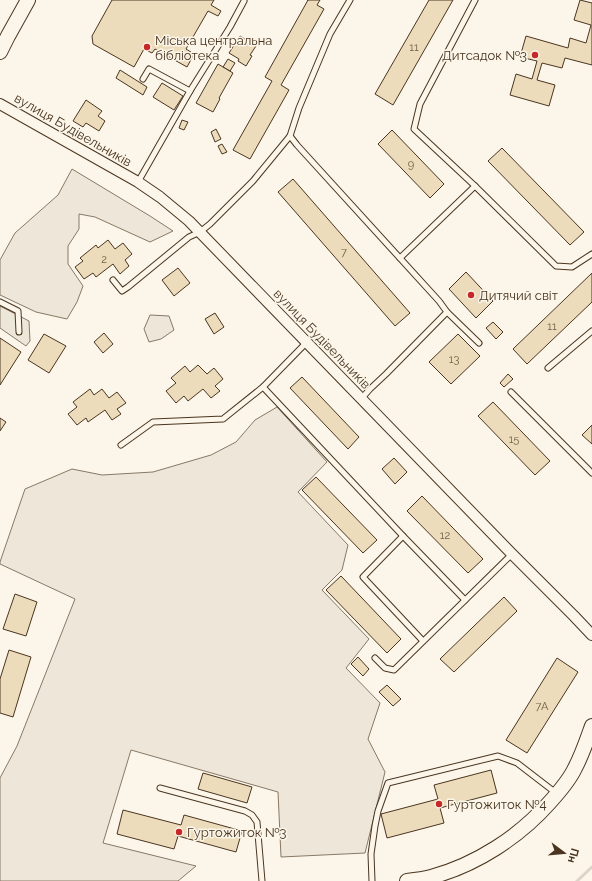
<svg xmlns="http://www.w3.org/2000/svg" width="592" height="881" font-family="Raleway,sans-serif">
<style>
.green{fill:#ede6d9;stroke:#887966}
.parking{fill:#ede7d9;stroke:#887966}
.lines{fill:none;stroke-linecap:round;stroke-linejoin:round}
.stream{stroke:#dcd4c6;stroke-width:3}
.building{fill:#ecdcbc;stroke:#4a3520}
.lane-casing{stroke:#4a3520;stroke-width:7}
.street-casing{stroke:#4a3520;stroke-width:12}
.secondary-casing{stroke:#4a3520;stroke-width:16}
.lane{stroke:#fbf6e9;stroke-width:5}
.street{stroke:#fbf6e9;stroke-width:10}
.secondary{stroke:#fbf6e9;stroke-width:14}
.poi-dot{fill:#c62828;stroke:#fbf6e9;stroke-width:1.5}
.labels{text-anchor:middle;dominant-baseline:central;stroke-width:3;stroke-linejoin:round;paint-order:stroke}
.number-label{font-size:11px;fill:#725f47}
.poi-label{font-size:13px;fill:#4a3520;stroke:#fbf6e9;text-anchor:start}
.street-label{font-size:13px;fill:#4a3520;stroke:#fbf6e9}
</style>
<rect width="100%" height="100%" fill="#fbf6e9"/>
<g class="green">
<polygon points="72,169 150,216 173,231 150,242 95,217 79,214 79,229 68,246 68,264 83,286 77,302 67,319 36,312 0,295 0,260 15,233 58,195"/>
<polygon points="150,315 169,316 174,330 161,339 149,342 144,329"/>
<polygon points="277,407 327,462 298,492 348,545 342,570 322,590 369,639 346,668 380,703 368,739 385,772 365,853 281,857 278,792 131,750 103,843 196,866 178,881 0,881 0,778 17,746 75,599 0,564 0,562 25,489 72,469 102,475 153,472 211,455 236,442 255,420"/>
</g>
<polygon class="parking" points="0,306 29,321 30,341 26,346 0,328"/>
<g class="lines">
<polyline class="stream" points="577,881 592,867"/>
</g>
<g class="building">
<polygon points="112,0 214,0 211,5 221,11 218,16 208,11 186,49 194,54 187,67 155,49 152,53 144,49 134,67 93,44 92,36"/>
<polygon points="307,0 320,0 317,5 324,9 281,85 289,90 250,159 233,150 272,81 265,77 308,0"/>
<polygon points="429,0 453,0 393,105 375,94"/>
<polygon points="580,0 592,3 592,65 565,58 562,68 542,63 537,80 555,85 549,106 510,95 516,74 532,79 537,61 520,57 526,36 568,48 570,38 586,43 591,25 574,20"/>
<polygon points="240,36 256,46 250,55 252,56 246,66 238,61 239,59 229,53"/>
<polygon points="228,59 235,63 230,71 223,67"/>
<polygon points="218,64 233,73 219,98 220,99 213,112 196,103"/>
<polygon points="120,70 147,87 143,95 116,78"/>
<polygon points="162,83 183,96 174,110 153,97"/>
<polygon points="86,100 102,111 98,116 105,121 99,131 86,123 83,127 73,121"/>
<polygon points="182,120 188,122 184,130 179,128"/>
<polygon points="216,129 221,139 215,142 211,132"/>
<polygon points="392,130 444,184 430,198 378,144"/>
<polygon points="222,144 227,152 222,154 218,146"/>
<polygon points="502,148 584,232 570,245 488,161"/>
<polygon points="293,179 410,313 395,326 278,192"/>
<polygon points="108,240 115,249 123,243 132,254 125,260 129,266 120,274 113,264 96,277 93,273 84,279 75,267 83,261 80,258 96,245 98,248"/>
<polygon points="178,268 190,283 174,296 162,280"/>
<polygon points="466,272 493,301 476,318 449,289"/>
<polygon points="592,273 592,302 527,364 513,349"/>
<polygon points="215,313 224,327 214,334 205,319"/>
<polygon points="493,322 503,332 496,339 486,328"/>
<polygon points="104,333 113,344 103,353 94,342"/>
<polygon points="44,334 66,346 49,373 28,360"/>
<polygon points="458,334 480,356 451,384 429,362"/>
<polygon points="0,338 21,352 0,385"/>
<polygon points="198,365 207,374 214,368 223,379 215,386 220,391 211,398 203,389 188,401 184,396 176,403 166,391 176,383 171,378 185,366 190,372"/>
<polygon points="508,374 513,379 504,387 500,383"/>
<polygon points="302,377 359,437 348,449 290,388"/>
<polygon points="90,389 94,395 102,389 109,398 117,392 126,403 117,409 121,414 112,420 105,410 88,422 86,418 77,425 68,414 77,407 73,402"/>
<polygon points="493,402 550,461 535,475 478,416"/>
<polygon points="0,418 6,422 0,431"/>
<polygon points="592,425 592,444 582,435"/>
<polygon points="394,458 407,472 395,484 382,469"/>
<polygon points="316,477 377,540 363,553 302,490"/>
<polygon points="422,496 483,559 468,573 407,511"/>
<polygon points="341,576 401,639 387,653 326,590"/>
<polygon points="15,594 37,602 26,636 3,629"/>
<polygon points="504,597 517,611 454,672 440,659"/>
<polygon points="9,650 31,657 13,717 0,713 0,679"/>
<polygon points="358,657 369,669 363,676 351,664"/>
<polygon points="557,658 578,672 527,753 506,740"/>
<polygon points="387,685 401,699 393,706 379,692"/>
<polygon points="491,770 497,793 440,808 444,823 387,838 381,814 438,799 434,785"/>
<polygon points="203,773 252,787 247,803 198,789"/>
<polygon points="123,810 181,825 184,815 242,831 236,852 178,836 174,849 117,834"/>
</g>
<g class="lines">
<defs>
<g id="lane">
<polyline points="475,0 420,104 414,129 475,186 556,266 572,267 592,254"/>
<polyline points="143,79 149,69 190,91"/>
<polyline points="290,136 297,145 439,301 447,312 386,374 370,389 361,399"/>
<polyline points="138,182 190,91 230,27 244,1"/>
<polyline points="400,258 475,186"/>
<polyline points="113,280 122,291 128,287 189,237 200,232 210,224 253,181 290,136 299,108 330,34 350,0"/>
<polyline points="0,302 18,311 19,332"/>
<polyline points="447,312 479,343"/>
<polyline points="548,368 592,331"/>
<polyline points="263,387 403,536 465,600"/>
<polyline points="511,392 592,473"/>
<polyline points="121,445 153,422 223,419 263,387 306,343"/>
<polyline points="403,536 363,577 423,641"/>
<polyline points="375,658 385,668 394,670 512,554"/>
<polyline points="160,788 245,811 252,815 257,822 262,881"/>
<polyline points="372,881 371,854 375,826 378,811 388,783 498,756 517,763 556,793"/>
</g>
<polyline id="street" points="0,104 138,182 160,197 189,221 512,554 574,616 592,635"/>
<g id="secondary">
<polyline points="0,52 8,36 28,0"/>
<path d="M407,881C415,880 423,879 431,877C476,865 519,837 550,802C559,792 569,781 575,768C582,755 587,740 592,726"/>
</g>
</defs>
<use href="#lane" class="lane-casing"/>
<use href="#street" class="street-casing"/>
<use href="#secondary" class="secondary-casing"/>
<use href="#lane" class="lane"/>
<use href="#street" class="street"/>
<use href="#secondary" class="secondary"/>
</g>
<g class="poi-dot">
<circle cx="147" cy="47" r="4"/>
<circle cx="535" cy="55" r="4"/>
<circle cx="471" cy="295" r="4"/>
<circle cx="439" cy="804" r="4"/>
<circle cx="179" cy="832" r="4"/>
</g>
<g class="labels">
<g class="number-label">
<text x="414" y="47">11</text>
<text x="411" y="164">9</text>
<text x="344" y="252">7</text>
<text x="104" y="259">2</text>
<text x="552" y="326">11</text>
<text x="454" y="359">13</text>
<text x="514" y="439">15</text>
<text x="445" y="535">12</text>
<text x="542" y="706">7А</text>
</g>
<g class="poi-label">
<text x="155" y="40">Міська центральна<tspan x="155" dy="15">бібліотека</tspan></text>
<text x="527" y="55" text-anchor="end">Дитсадок №3</text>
<text x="479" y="295">Дитячий світ</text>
<text x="447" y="804">Гуртожиток №4</text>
<text x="187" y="832">Гуртожиток №3</text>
</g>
<g class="street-label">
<text transform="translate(73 130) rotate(30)">вулиця Будівельників</text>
<text transform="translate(322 339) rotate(46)">вулиця Будівельників</text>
</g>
</g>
<g transform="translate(564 853) rotate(106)" stroke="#fbf6e9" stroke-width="3" paint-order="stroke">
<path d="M0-3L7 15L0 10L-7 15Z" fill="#4a3520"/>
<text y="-6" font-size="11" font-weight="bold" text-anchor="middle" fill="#4a3520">Пн</text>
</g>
</svg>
